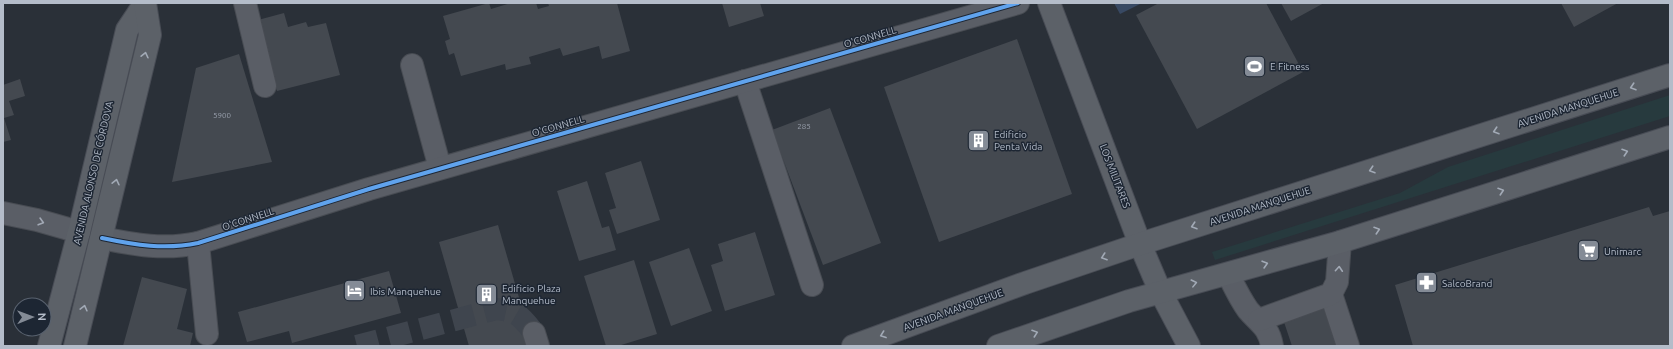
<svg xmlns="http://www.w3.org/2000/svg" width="1673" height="349" font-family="Ubuntu,sans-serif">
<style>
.green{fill:#273a3e}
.water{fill:#384963}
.building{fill:#444950}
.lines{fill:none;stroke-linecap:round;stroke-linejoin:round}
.minor-tunnel{stroke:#3f454e;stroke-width:22;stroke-dasharray:22 11;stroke-linecap:butt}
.minor-casing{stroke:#484c53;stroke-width:24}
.major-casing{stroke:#484c55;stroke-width:24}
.minor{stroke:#5a5e66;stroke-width:22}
.major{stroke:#5c6168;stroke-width:22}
.cycleway-casing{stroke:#1d2633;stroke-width:6}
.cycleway{stroke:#60a3ed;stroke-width:4}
.oneway{stroke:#a2aab6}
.oneway2{stroke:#a2a9b5}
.labels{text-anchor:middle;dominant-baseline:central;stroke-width:3;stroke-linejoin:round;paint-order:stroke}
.number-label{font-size:8px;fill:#989fab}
.street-label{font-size:10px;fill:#b4bcc9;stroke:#1d2633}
.poi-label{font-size:10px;fill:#b4bcc9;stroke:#1d2633;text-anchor:start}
</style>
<rect width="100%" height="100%" fill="#2a3038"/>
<polygon class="green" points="1670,95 1670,116 1215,260 1212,252 1400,193 1448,167"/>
<polygon class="water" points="1114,3 1142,3 1120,14"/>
<g class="building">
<polygon points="489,3 491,9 511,3 536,3 538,9 549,6 548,3 617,3 630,51 602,59 599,46 563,56 560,48 529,57 531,64 506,70 505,64 461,76 454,53 449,55 445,41 450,39 443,16"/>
<polygon points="722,3 760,3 764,16 729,27"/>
<polygon points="1159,3 1266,3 1303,72 1197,129 1136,15"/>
<polygon points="1281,3 1324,3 1291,21"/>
<polygon points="1561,3 1618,3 1574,27"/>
<polygon points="284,13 288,27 306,22 308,27 326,23 340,75 277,91 258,20"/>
<polygon points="1017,39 1072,194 939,242 884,87"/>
<polygon points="239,54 272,162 172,182 196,68"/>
<polygon points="20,79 25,96 9,101 14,115 4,118 11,140 3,142 3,85"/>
<polygon points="830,108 881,243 823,265 772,130"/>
<polygon points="641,161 660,220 617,234 609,210 616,208 605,173"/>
<polygon points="587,181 602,228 609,226 616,250 579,261 557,191"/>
<polygon points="1649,207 1653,216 1670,211 1670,346 1413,346 1395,285"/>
<polygon points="498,225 533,346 469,346 439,242"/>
<polygon points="755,232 775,295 725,311 711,265 723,261 718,244"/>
<polygon points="689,248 712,311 671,326 649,262"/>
<polygon points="634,260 657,334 618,346 606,346 584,276"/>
<polygon points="389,271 401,313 292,343 289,331 247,342 238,312"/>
<polygon points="142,277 187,289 177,329 193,333 190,346 123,346"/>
<polygon points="1326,304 1340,346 1292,346 1283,319"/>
</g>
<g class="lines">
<path class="minor-tunnel" d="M357,346L496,309C517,311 521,316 534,333"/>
<defs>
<g id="minor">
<polyline points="245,3 265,86"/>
<polyline points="412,65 440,168"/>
<polyline points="745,81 812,285"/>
<polyline points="3,213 37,220 79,232"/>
<path d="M102,238C135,245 165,250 198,243L369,189L1018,3"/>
<polyline points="198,243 207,334"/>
<path d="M1228,274C1234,286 1240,299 1248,310C1259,323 1269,327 1272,346"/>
<polyline points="1331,294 1348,346"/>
<polyline points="1259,320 1331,294 1337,282 1340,242"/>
<polyline points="534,333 538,346"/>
</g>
<g id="major">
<polyline points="1049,3 1140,244 1160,291 1189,346"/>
<polyline points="49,346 79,232 127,30 145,3"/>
<polyline points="75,346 150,35 145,3"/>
<polyline points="853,346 1025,283 1140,244 1670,75"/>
<polyline points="998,346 1129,301 1340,242 1670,137"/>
</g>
</defs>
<use href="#minor" class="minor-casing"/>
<use href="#major" class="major-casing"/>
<use href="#minor" class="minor"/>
<use href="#major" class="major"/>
<defs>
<path id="cycleway" d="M102,238C135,245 165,250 198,243L369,189L1018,3"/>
</defs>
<use href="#cycleway" class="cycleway-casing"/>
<use href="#cycleway" class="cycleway"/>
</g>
<defs><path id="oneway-chevron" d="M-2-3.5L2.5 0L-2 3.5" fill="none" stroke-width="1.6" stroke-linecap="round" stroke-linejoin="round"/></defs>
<g class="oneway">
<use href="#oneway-chevron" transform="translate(145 55) rotate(-77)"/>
<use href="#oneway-chevron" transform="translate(1633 87) rotate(162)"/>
<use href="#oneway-chevron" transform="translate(1496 131) rotate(162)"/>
<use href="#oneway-chevron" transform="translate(1625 152) rotate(-18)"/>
<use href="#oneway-chevron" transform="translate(1372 170) rotate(162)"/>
<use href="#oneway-chevron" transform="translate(116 182) rotate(-77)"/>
<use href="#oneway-chevron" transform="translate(1501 191) rotate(-18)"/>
<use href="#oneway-chevron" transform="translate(1194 226) rotate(162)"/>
<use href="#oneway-chevron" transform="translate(1377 230) rotate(-18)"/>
<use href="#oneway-chevron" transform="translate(1104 257) rotate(161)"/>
<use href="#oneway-chevron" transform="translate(1265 264) rotate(-16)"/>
<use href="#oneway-chevron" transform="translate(1194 283) rotate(-14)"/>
<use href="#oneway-chevron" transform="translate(84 308) rotate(-76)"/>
<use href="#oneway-chevron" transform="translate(1035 333) rotate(-19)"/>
<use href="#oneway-chevron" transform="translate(883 335) rotate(160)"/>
</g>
<g class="oneway2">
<use href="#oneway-chevron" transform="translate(41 222) rotate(16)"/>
<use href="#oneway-chevron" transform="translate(1339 269) rotate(-86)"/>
</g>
<defs>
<symbol id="stadium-square" viewBox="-11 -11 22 22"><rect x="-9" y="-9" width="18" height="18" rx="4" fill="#848b96" stroke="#1d2633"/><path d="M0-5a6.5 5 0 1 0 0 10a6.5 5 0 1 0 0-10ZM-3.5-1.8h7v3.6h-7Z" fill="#fff"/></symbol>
<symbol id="building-square" viewBox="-11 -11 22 22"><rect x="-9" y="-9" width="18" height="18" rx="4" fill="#848b96" stroke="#1d2633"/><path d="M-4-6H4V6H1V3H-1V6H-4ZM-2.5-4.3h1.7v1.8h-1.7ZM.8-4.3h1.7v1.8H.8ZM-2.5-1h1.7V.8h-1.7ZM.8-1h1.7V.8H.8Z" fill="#fff"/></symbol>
<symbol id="supermarket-square" viewBox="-11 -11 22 22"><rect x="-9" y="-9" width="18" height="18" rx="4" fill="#848b96" stroke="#1d2633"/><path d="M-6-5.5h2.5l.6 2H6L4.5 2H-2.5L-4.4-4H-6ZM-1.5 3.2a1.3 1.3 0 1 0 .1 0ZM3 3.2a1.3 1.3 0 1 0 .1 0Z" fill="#fff"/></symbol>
<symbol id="pharmacy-square" viewBox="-11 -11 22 22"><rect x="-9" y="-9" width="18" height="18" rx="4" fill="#848b96" stroke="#1d2633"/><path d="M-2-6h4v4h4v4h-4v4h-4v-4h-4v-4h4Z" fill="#fff"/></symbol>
<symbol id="hotel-square" viewBox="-11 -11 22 22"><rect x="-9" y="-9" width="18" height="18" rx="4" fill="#848b96" stroke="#1d2633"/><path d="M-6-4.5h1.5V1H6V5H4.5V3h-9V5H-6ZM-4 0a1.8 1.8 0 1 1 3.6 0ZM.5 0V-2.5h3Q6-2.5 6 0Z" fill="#fff"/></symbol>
</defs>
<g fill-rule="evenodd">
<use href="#stadium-square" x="1242" y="54" width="25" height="25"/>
<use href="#building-square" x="966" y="128" width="25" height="25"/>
<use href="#supermarket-square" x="1576" y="238" width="25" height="25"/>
<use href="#pharmacy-square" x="1414" y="270" width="25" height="25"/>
<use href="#hotel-square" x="342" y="278" width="25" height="25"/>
<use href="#building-square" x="474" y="282" width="25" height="25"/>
</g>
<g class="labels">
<g class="number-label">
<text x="222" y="115">5900</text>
<text x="804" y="126">285</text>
</g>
<g class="street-label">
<text transform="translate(870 37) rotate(-16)">O'CONNELL</text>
<text transform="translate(1568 108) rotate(-18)">AVENIDA MANQUEHUE</text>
<text transform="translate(558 126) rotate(-16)">O'CONNELL</text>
<text transform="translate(93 173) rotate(-77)">AVENIDA ALONSO DE CÓRDOVA</text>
<text transform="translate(1115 176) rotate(69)">LOS MILITARES</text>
<text transform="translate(1260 206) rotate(-18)">AVENIDA MANQUEHUE</text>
<text transform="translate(248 219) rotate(-18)">O'CONNELL</text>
<text transform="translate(953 310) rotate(-20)">AVENIDA MANQUEHUE</text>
</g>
<g class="poi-label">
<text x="1270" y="66">E Fitness</text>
<text x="994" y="134">Edificio<tspan x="994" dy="12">Penta Vida</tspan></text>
<text x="1604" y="251">Unimarc</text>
<text x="1442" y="283">SalcoBrand</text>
<text x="502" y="288">Edificio Plaza<tspan x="502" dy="12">Manquehue</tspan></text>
<text x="370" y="291">Ibis Manquehue</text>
</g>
</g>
<rect width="1673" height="349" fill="none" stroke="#b4bcc9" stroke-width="8"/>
<g transform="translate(32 317) rotate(89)"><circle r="19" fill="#1d2633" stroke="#59626f"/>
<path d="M0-3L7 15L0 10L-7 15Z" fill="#848b96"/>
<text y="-6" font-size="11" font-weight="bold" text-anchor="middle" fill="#b4bcc9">N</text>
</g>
</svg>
